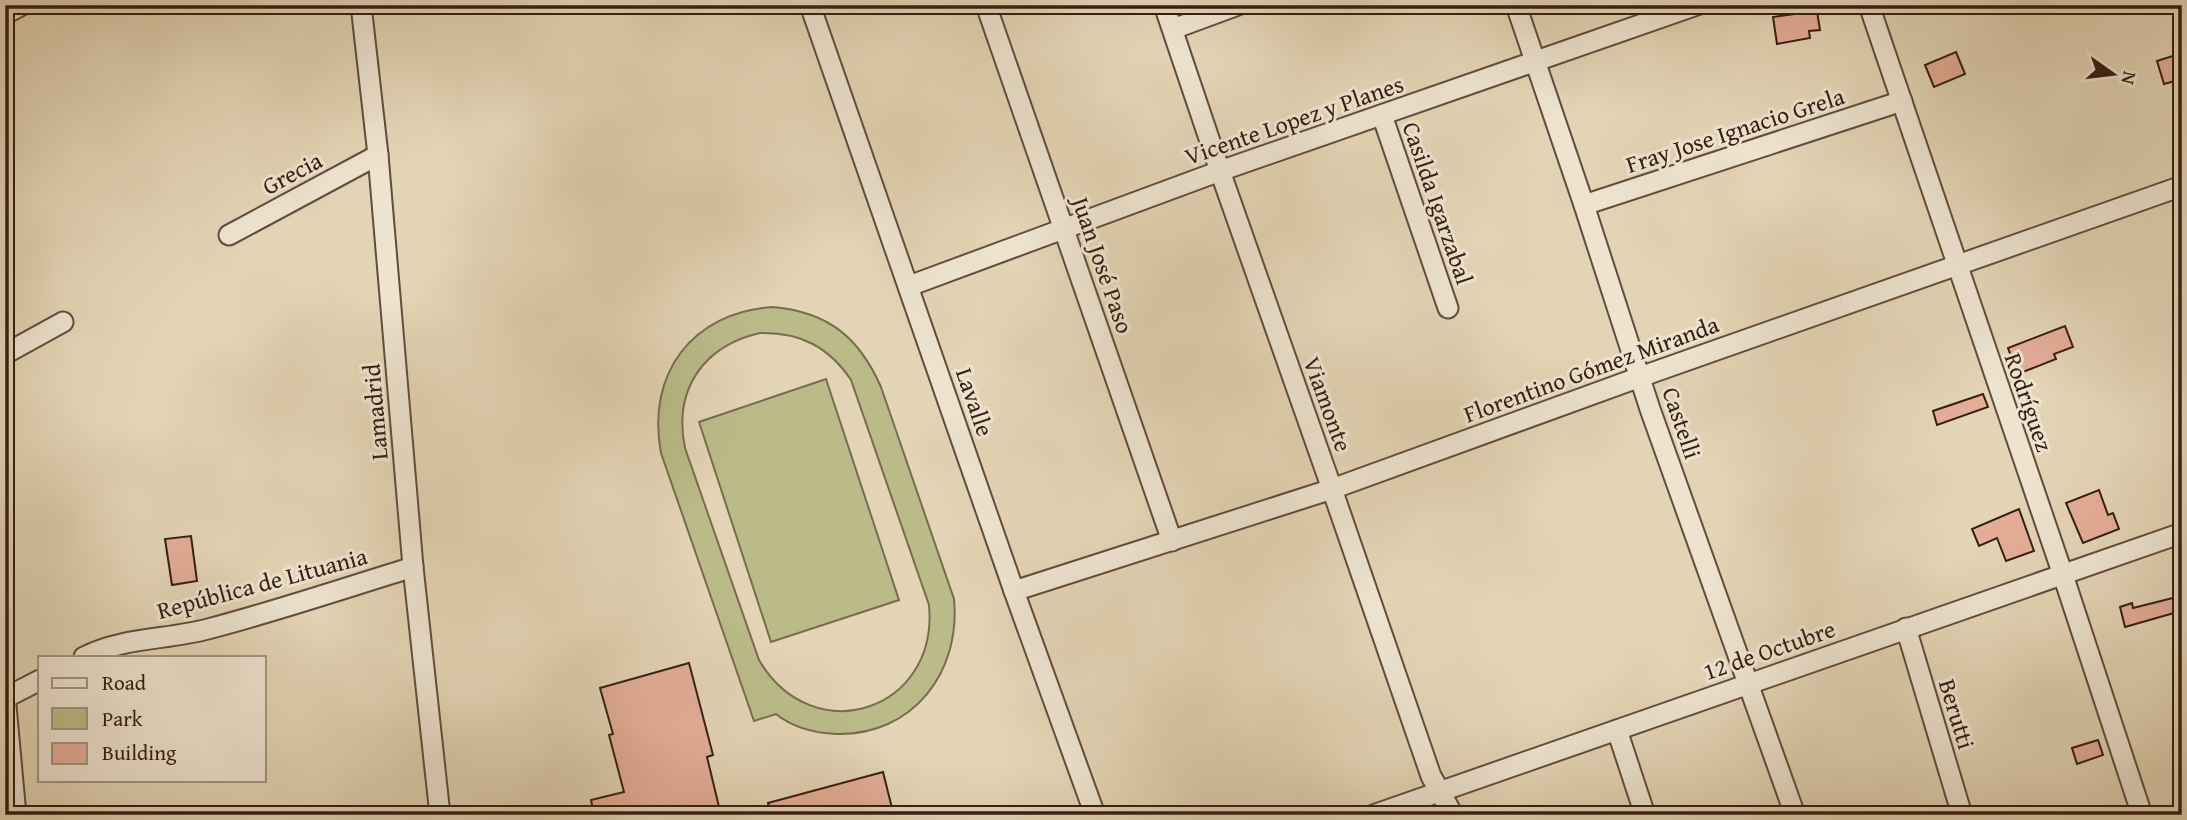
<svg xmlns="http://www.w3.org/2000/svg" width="2187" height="820" font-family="'Gentium Book Plus',serif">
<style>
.green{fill:#babb89;stroke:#786c4e;stroke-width:2;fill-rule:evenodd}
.building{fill:#e3ad97;stroke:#371e13;stroke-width:2}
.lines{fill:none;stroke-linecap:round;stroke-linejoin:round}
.minor-casing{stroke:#624c3c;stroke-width:23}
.minor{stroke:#ede3cf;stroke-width:19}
.labels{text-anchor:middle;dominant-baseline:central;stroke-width:6;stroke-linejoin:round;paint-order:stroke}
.street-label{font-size:24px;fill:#371e13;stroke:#ede3cf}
</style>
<rect width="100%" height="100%" fill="#e3d4b5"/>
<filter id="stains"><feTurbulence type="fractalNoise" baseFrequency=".00286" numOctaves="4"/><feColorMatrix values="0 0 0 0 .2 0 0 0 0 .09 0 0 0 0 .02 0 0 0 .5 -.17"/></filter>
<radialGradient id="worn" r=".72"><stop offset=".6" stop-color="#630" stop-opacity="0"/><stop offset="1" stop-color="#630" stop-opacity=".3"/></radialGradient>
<g class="green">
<path d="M773,307C828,312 859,337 881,387L954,599C961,672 913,736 836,734C815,733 792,727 776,714L754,721L661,453C646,374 692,312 773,307ZM760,333C800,332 829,347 851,380L929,605C939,711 813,752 759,660L685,448C673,390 703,346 760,333Z"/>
<polygon points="826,379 899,600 771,642 699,422"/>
</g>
<g class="building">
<polygon points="1817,11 1820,30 1809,31 1810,38 1777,44 1773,17"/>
<polygon points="1956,52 1965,74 1934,87 1925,65"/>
<polygon points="2182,53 2182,79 2164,84 2157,61"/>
<polygon points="2065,326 2073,347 2054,354 2056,359 2018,374 2008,348"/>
<polygon points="1983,394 1988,407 1937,425 1933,411"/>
<polygon points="2099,490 2108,515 2113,513 2119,529 2083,543 2066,503"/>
<polygon points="2019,509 2034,551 2006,561 1997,538 1979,546 1972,529"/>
<polygon points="191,536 197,581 172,585 165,539"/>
<polygon points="2177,597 2181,611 2125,627 2120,607 2132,603 2133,608"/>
<polygon points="689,663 713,755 707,757 721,815 594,815 591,800 624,792 609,735 613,734 600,688"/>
<polygon points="2098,740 2103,755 2077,764 2072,748"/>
<polygon points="883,772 892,808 876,813 877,815 771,815 768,803"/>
</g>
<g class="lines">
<defs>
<g id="minor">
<polyline points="361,5 378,155 413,567 440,815"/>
<polyline points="810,5 1014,591 1095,815"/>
<polyline points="986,5 1172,541"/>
<polyline points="1164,5 1220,171 1332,489 1431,776 1453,815"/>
<polyline points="1516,5 1584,205 1650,409 1795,815"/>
<polyline points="1869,5 2063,575 2142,815"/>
<polyline points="5,14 22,5"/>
<polyline points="1173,29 1238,5"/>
<polyline points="1382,115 1448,308"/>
<polyline points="1584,205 1902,101"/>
<polyline points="229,235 378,155"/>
<polyline points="909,286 1220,171 1697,5"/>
<polyline points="5,354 63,322"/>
<polyline points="1014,591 1332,489 1640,377 2182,186"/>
<polyline points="1906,628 1962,815"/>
<path d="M84,657C123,637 167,640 208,629C277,611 345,588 413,567"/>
<polyline points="5,695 16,815"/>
<polyline points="5,698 40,680"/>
<polyline points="1617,730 1645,815"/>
<polyline points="1373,815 2182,533"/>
</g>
</defs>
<use href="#minor" class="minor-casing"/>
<use href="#minor" class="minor"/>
</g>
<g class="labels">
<g class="street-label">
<text transform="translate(1294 120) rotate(-19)">Vicente Lopez y Planes</text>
<text transform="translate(1735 130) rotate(-18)">Fray Jose Ignacio Grela</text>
<text transform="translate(292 173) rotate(-28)">Grecia</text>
<text transform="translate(1438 203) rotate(71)">Casilda Igarzabal</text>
<text transform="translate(1103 265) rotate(71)">Juan José Paso</text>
<text transform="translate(1591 369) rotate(-20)">Florentino Gómez Miranda</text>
<text transform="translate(975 402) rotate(71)">Lavalle</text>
<text transform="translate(2029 402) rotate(71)">Rodríguez</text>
<text transform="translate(1328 404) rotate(70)">Viamonte</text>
<text transform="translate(375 412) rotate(-95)">Lamadrid</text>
<text transform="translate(1682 423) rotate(71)">Castelli</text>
<text transform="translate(262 583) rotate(-15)">República de Lituania</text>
<text transform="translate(1769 650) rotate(-19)">12 de Octubre</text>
<text transform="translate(1957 714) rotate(73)">Berutti</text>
</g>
</g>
<rect width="2187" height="820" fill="none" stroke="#e3d4b5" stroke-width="28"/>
<rect x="7" y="7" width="2173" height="806" fill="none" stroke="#371e13" stroke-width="3.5"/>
<rect x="14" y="14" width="2159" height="792" fill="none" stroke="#371e13" stroke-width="2"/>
<rect x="38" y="656" width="228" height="126" fill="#ede3cf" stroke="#a49484" stroke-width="2"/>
<rect x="52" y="678" width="35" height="10" fill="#ede3cf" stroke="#a49484" stroke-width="2"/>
<text x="102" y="690" font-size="21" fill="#371e13">Road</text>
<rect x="52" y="708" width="35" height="21" fill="#babb89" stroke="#a49484" stroke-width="2"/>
<text x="102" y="726" font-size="21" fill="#371e13">Park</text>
<rect x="52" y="743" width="35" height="21" fill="#e3ad97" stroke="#a49484" stroke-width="2"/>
<text x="102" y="760" font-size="21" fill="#371e13">Building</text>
<g transform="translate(2113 74) rotate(104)" stroke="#ede3cf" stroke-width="5" paint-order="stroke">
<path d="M0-5L12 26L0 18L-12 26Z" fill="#371e13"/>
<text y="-10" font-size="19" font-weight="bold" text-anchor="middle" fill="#371e13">N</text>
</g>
<rect width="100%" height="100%" filter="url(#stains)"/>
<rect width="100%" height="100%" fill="url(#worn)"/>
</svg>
